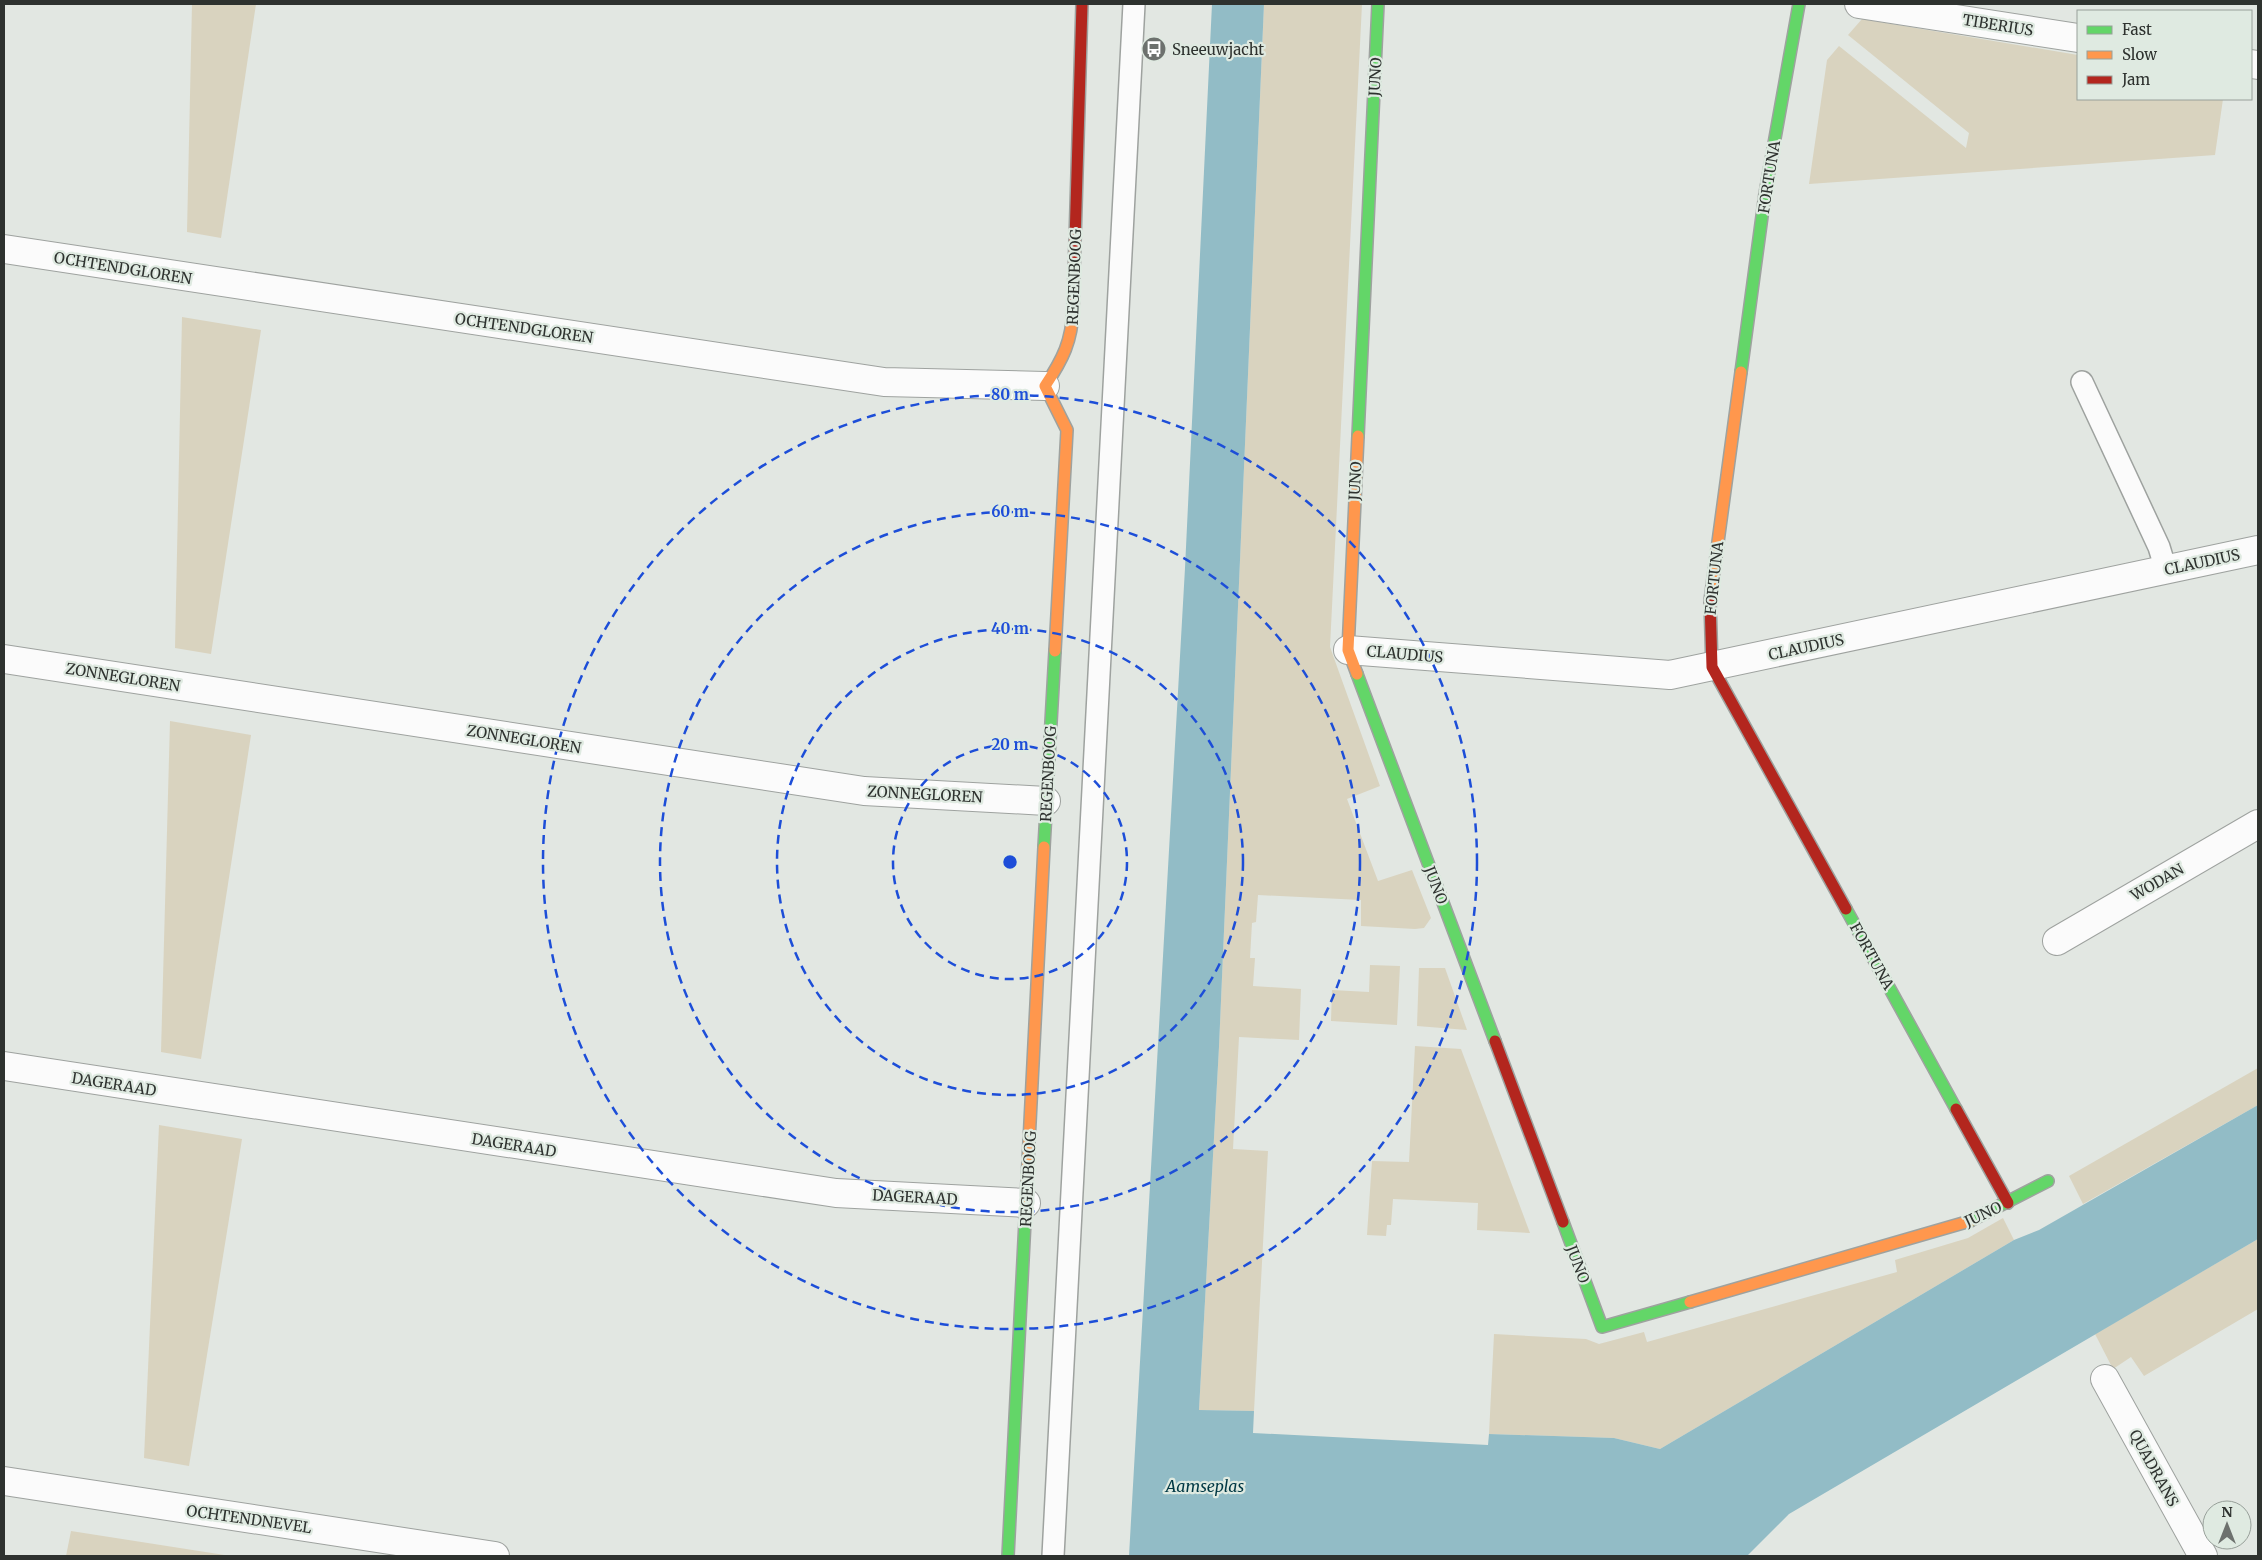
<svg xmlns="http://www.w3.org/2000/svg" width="2262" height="1560" font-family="Merriweather,serif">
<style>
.green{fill:#d9d3bf}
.water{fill:#92bcc6}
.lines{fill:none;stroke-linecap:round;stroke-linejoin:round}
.lane-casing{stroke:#9ea29f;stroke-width:24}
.street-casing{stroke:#9ea29f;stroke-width:30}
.fast-casing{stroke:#9ea29f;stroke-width:14}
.slow-casing{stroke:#9ea29f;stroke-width:14}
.jam-casing{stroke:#9ea29f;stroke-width:14}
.lane{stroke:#fbfbfb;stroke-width:21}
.street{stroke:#fbfbfb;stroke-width:28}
.fast{stroke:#63d668;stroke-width:11}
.slow{stroke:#ff974d;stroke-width:11}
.jam{stroke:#b3261e;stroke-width:11}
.ring{fill:none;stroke:#1d4ed8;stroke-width:2.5;stroke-dasharray:9 6}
.labels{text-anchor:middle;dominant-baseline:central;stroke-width:4.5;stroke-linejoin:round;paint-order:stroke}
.street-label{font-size:15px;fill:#2e322f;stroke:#dfeae1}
.poi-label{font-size:15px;fill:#2e322f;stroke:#dfeae1;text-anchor:start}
.water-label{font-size:16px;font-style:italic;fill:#003844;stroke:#dfeae1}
.centre{fill:#1d4ed8;stroke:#dfeae1;stroke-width:2.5}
.ring-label{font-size:15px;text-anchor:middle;font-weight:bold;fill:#1d4ed8;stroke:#dfeae1;stroke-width:4.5;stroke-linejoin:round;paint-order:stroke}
</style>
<rect width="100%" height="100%" fill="#e2e7e2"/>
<g class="green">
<polygon points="192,4 256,4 221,238 187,232"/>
<polygon points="1264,4 1362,4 1330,647 1380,786 1347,799 1378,881 1412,870 1431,918 1424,928 1415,929 1361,926 1361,900 1258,895 1256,922 1252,923 1250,958 1255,958 1253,986 1301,989 1299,1040 1239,1037 1233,1149 1268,1151 1254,1411 1199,1410 1219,1047"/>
<polygon points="1862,19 2078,55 2078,99 2223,99 2215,155 1809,184 1827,60 1839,46 1966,148 1969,133 1848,35"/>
<polygon points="182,317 261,330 211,654 175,648"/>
<polygon points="170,721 251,735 201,1059 161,1052"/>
<polygon points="1370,965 1400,966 1397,1025 1331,1021 1332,990 1369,992"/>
<polygon points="1419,968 1445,968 1467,1030 1417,1026"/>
<polygon points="1415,1046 1461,1049 1530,1233 1477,1230 1478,1203 1393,1199 1391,1225 1387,1225 1386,1236 1367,1235 1372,1161 1409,1162"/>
<polygon points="2258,1068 2258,1105 2083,1204 2069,1176"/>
<polygon points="159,1125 242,1139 189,1466 144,1458"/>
<polygon points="2003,1218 2014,1240 1660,1449 1614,1438 1489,1434 1494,1334 1586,1339 1599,1344 1644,1332 1647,1342 1897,1272 1895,1260 1968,1238"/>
<polygon points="2258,1239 2258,1309 2144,1376 2131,1357 2113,1369 2095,1334"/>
<polygon points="71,1531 231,1556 66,1556"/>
</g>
<polygon class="water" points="1212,4 1264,4 1219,1047 1199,1410 1254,1411 1253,1433 1488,1445 1489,1434 1614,1438 1660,1449 2014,1240 2039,1230 2258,1105 2258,1239 1789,1514 1747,1556 1129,1556 1185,568"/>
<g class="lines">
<defs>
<g id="lane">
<polyline points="2082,382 2159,547 2166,570"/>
<polyline points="1053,1556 1134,4"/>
</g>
<g id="street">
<polyline points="1859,4 2078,38"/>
<polyline points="2251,64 2258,65"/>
<polyline points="4,249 884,382 1045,386"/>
<polyline points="1348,650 1670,675 2258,550"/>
<polyline points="4,659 864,791 1046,801"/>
<polyline points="2057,941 2258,824"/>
<polyline points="4,1066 836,1193 1026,1203"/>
<polyline points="2105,1379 2203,1556"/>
<polyline points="4,1481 495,1556"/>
</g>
<g id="fast">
<polyline points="1741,372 1765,194 1799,4"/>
<polyline points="1358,436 1378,4"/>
<polyline points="1357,674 1495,1041"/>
<polyline points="1044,847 1055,651"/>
<polyline points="1846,909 1956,1109"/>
<polyline points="1970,1221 2048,1181"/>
<polyline points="1563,1222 1602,1327 1690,1302"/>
<polyline points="1008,1556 1026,1201"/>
</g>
<g id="slow">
<polyline points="1710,601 1741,372"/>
<path d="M1055,651L1067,430L1045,386C1063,359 1072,341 1073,309"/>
<polyline points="1357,674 1348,650 1358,436"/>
<polyline points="1026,1201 1044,847"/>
<polyline points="1690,1302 1970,1221"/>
</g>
<g id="jam">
<polyline points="1073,309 1082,4"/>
<polyline points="1710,601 1712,667 1846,909"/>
<polyline points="1495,1041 1563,1222"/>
<polyline points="1956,1109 2008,1203"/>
</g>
</defs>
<use href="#lane" class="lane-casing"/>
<use href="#street" class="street-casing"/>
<use href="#fast" class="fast-casing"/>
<use href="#slow" class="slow-casing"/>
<use href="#jam" class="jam-casing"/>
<use href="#lane" class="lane"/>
<use href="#street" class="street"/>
<use href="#fast" class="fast"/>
<use href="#slow" class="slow"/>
<use href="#jam" class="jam"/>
</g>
<g class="ring">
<circle cx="1010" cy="862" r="117"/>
<circle cx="1010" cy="862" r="233"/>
<circle cx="1010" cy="862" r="350"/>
<circle cx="1010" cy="862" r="467"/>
</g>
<defs>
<symbol id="bus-disc" viewBox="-11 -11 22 22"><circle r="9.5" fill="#6d716e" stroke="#dfeae1"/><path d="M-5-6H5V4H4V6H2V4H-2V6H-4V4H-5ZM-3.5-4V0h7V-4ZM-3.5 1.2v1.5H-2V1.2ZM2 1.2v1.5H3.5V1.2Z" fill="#fff"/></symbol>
</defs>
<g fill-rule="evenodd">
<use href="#bus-disc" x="1140" y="35" width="28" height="28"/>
</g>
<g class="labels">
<g class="street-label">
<text transform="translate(1998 25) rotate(9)">TIBERIUS</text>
<text transform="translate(1375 77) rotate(-87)">JUNO</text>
<text transform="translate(1769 177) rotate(-81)">FORTUNA</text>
<text transform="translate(123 268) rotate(9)">OCHTENDGLOREN</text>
<text transform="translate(1074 277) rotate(-88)">REGENBOOG</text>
<text transform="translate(524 328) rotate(8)">OCHTENDGLOREN</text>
<text transform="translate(1355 481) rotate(-87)">JUNO</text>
<text transform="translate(2202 562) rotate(-12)">CLAUDIUS</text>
<text transform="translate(1714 578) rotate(-84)">FORTUNA</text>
<text transform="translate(1806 647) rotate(-12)">CLAUDIUS</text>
<text transform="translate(1405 654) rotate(5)">CLAUDIUS</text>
<text transform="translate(123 677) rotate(9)">ZONNEGLOREN</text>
<text transform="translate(524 739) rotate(9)">ZONNEGLOREN</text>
<text transform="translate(1048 774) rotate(-87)">REGENBOOG</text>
<text transform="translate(925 794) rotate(3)">ZONNEGLOREN</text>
<text transform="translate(2157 882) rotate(-30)">WODAN</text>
<text transform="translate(1436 885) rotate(69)">JUNO</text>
<text transform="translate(1872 956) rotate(61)">FORTUNA</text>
<text transform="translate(114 1084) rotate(9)">DAGERAAD</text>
<text transform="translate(514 1145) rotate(9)">DAGERAAD</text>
<text transform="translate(1028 1179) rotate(-87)">REGENBOOG</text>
<text transform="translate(915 1197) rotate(3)">DAGERAAD</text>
<text transform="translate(1983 1214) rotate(-25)">JUNO</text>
<text transform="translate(1578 1264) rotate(69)">JUNO</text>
<text transform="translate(2154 1468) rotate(61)">QUADRANS</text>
<text transform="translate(249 1519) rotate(8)">OCHTENDNEVEL</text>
</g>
<g class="poi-label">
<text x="1172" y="49">Sneeuwjacht</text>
</g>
<g class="water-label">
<text x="1205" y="1486">Aamseplas</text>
</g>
</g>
<circle cx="1010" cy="862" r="8" class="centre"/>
<g class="ring-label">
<text x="1010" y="400">80 m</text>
<text x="1010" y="517">60 m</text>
<text x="1010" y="634">40 m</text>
<text x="1010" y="750">20 m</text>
</g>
<rect width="2262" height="1560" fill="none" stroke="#2e322f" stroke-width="10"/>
<rect x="2077" y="10" width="175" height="90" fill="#dfeae1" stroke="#98a09a"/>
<rect x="2087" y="26" width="25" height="8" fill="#63d668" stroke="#98a09a"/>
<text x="2122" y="35" font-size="15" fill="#2e322f">Fast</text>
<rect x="2087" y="51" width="25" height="8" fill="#ff974d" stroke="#98a09a"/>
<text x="2122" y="60" font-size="15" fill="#2e322f">Slow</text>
<rect x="2087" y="76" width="25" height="8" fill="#b3261e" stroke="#98a09a"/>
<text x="2122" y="85" font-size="15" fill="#2e322f">Jam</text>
<g transform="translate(2227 1525)"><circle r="24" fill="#dfeae1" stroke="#98a09a"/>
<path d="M0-4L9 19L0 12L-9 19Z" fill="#6d716e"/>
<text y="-8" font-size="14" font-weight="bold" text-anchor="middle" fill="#2e322f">N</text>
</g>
</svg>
